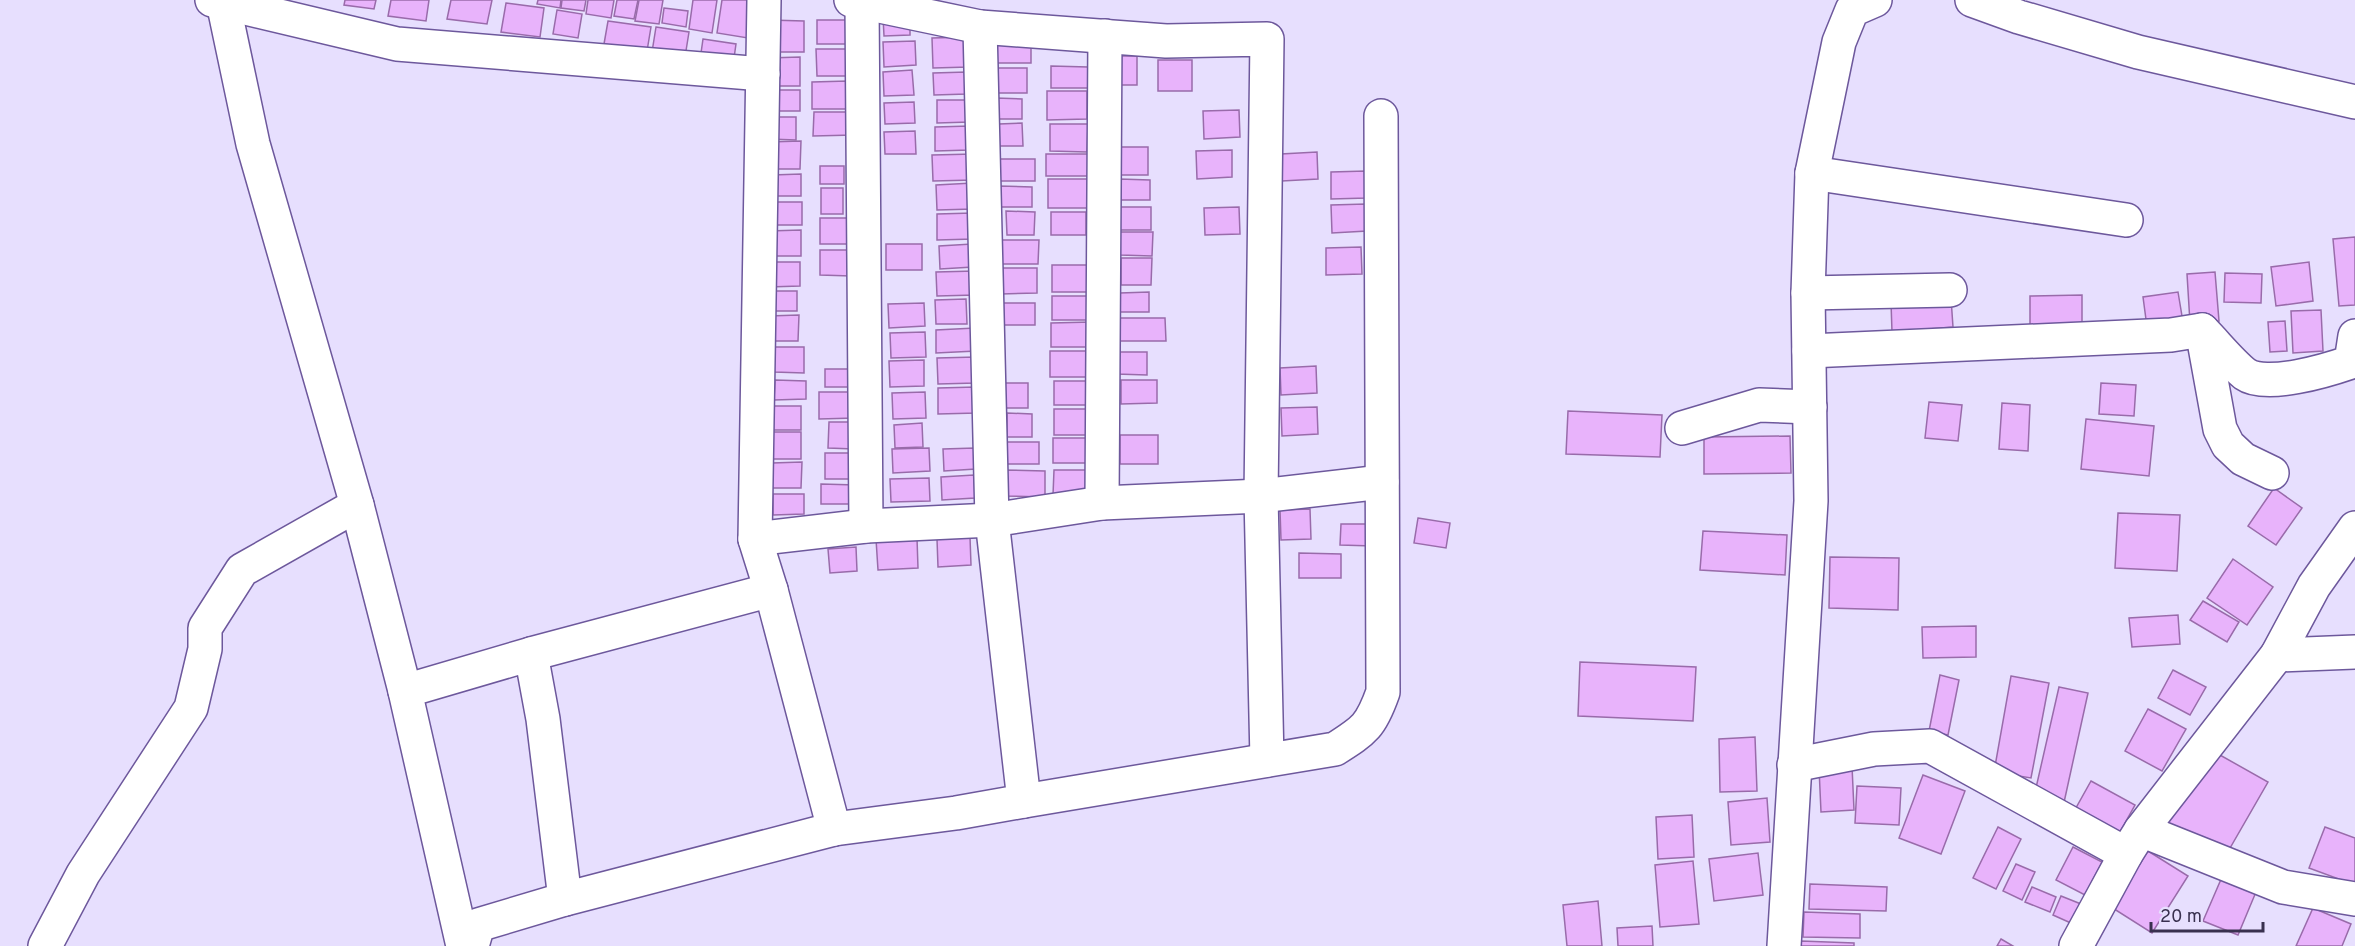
<svg xmlns="http://www.w3.org/2000/svg" width="2355" height="946" font-family="Overpass,sans-serif">
<style>
.building{fill:#e8b3fb;stroke:#996baa;stroke-width:1.5}
.lines{fill:none;stroke-linecap:round;stroke-linejoin:round}
.minor-casing{stroke:#6d589c;stroke-width:36}
.minor{stroke:#fff;stroke-width:33}
</style>
<rect width="100%" height="100%" fill="#e7dffe"/>
<g class="building">
<polygon points="345,0 376,0 374,9 344,5"/>
<polygon points="391,0 429,0 426,21 388,16"/>
<polygon points="451,0 492,0 487,24 447,19"/>
<polygon points="538,0 561,0 560,8 537,4"/>
<polygon points="562,0 586,0 584,11 561,8"/>
<polygon points="588,0 614,0 611,18 586,14"/>
<polygon points="617,0 638,0 634,19 614,16"/>
<polygon points="639,0 663,0 659,24 635,21"/>
<polygon points="693,0 717,0 712,33 689,29"/>
<polygon points="722,0 760,0 754,39 717,33"/>
<polygon points="506,3 544,8 540,37 501,32"/>
<polygon points="664,8 688,11 686,27 662,23"/>
<polygon points="557,10 582,14 578,38 553,34"/>
<polygon points="910,16 910,35 884,36 883,17"/>
<polygon points="769,20 804,21 804,52 768,52"/>
<rect x="817" y="20" width="32" height="24"/>
<polygon points="608,21 651,27 647,51 604,44"/>
<polygon points="656,27 689,32 685,57 652,52"/>
<polygon points="968,37 969,67 933,68 932,38"/>
<polygon points="995,37 1031,37 1031,63 996,63"/>
<polygon points="703,39 736,44 733,65 700,60"/>
<polygon points="915,41 916,65 884,67 883,42"/>
<polygon points="816,49 849,49 849,76 817,76"/>
<rect x="1113" y="56" width="24" height="29"/>
<polygon points="800,57 800,86 768,86 768,58"/>
<rect x="1158" y="60" width="34" height="31"/>
<polygon points="1051,66 1088,67 1088,88 1051,88"/>
<rect x="996" y="68" width="31" height="25"/>
<polygon points="912,70 914,95 884,96 883,72"/>
<polygon points="967,72 967,94 934,95 933,73"/>
<polygon points="848,81 848,109 812,109 812,82"/>
<rect x="769" y="90" width="31" height="21"/>
<polygon points="1047,91 1087,91 1087,119 1047,120"/>
<polygon points="996,98 1022,99 1022,119 996,119"/>
<polygon points="937,100 969,100 970,122 937,123"/>
<polygon points="914,102 915,123 885,124 884,103"/>
<polygon points="1239,110 1240,137 1204,139 1203,111"/>
<polygon points="814,112 854,112 854,135 813,136"/>
<polygon points="769,117 796,117 796,140 769,139"/>
<polygon points="1022,123 1023,146 999,146 999,124"/>
<polygon points="1050,124 1088,124 1087,152 1050,151"/>
<polygon points="970,126 970,150 935,151 935,127"/>
<polygon points="915,131 916,154 885,154 884,132"/>
<polygon points="801,141 800,169 768,169 768,142"/>
<rect x="1116" y="147" width="32" height="28"/>
<polygon points="1232,150 1232,177 1197,179 1196,151"/>
<polygon points="1317,152 1318,179 1282,181 1281,154"/>
<polygon points="974,154 974,180 933,181 932,155"/>
<rect x="1046" y="154" width="42" height="22"/>
<rect x="999" y="159" width="36" height="22"/>
<rect x="820" y="166" width="24" height="18"/>
<polygon points="1366,171 1367,198 1331,199 1331,172"/>
<polygon points="801,174 801,196 772,196 772,175"/>
<rect x="1048" y="179" width="40" height="29"/>
<polygon points="1119,179 1150,180 1150,200 1119,200"/>
<polygon points="973,183 974,209 937,210 936,185"/>
<polygon points="999,186 1032,187 1032,207 999,207"/>
<rect x="821" y="188" width="22" height="26"/>
<rect x="769" y="202" width="33" height="23"/>
<polygon points="1366,204 1367,231 1332,233 1331,205"/>
<rect x="1119" y="207" width="32" height="23"/>
<polygon points="1239,207 1240,234 1205,235 1204,208"/>
<polygon points="1006,211 1035,212 1034,235 1007,235"/>
<rect x="1051" y="212" width="35" height="23"/>
<polygon points="973,213 974,239 937,240 937,214"/>
<rect x="820" y="218" width="35" height="26"/>
<polygon points="801,230 801,256 768,256 768,231"/>
<polygon points="1120,232 1153,232 1152,256 1120,255"/>
<polygon points="2355,237 2355,305 2339,306 2333,239"/>
<polygon points="1001,240 1039,240 1038,264 1001,264"/>
<rect x="886" y="244" width="36" height="26"/>
<polygon points="972,244 973,267 940,269 939,246"/>
<polygon points="1361,247 1362,274 1326,275 1326,248"/>
<polygon points="820,250 851,250 851,276 820,275"/>
<polygon points="1121,258 1152,258 1151,285 1121,285"/>
<polygon points="768,262 800,262 800,286 768,287"/>
<polygon points="2309,262 2313,301 2276,306 2271,267"/>
<rect x="1052" y="265" width="38" height="27"/>
<polygon points="1001,268 1037,268 1037,293 1001,294"/>
<polygon points="975,271 976,295 937,296 936,272"/>
<polygon points="2215,272 2219,321 2190,323 2187,274"/>
<polygon points="2225,273 2262,274 2261,303 2224,302"/>
<rect x="769" y="291" width="28" height="20"/>
<polygon points="1149,292 1149,312 1119,312 1120,293"/>
<polygon points="2178,292 2183,322 2147,327 2143,297"/>
<polygon points="2082,295 2082,329 2030,330 2030,296"/>
<rect x="1052" y="296" width="37" height="24"/>
<polygon points="1951,298 1953,327 1892,332 1891,302"/>
<polygon points="966,299 967,324 936,324 935,300"/>
<polygon points="924,303 925,326 889,328 888,304"/>
<rect x="1003" y="303" width="32" height="22"/>
<polygon points="2321,310 2323,351 2293,353 2291,311"/>
<polygon points="799,315 798,341 768,341 768,316"/>
<polygon points="1118,318 1165,318 1166,341 1118,341"/>
<polygon points="2285,321 2287,351 2270,352 2268,322"/>
<polygon points="1092,322 1092,347 1051,347 1051,323"/>
<polygon points="975,328 976,351 936,353 936,330"/>
<polygon points="925,332 926,357 891,358 890,333"/>
<polygon points="774,347 804,347 804,373 774,372"/>
<polygon points="1050,351 1092,351 1091,377 1050,377"/>
<polygon points="1116,352 1147,352 1147,375 1116,374"/>
<polygon points="976,357 976,383 938,384 937,358"/>
<polygon points="924,360 924,386 890,387 889,361"/>
<polygon points="1316,366 1317,393 1281,395 1280,368"/>
<rect x="825" y="369" width="30" height="18"/>
<polygon points="775,380 806,381 806,399 774,400"/>
<polygon points="1121,380 1157,380 1157,403 1121,404"/>
<rect x="1054" y="381" width="35" height="24"/>
<rect x="1004" y="383" width="24" height="25"/>
<polygon points="2101,383 2136,385 2134,416 2099,414"/>
<polygon points="976,387 977,413 938,414 938,388"/>
<polygon points="819,392 855,392 855,418 819,419"/>
<polygon points="925,392 926,418 893,419 892,393"/>
<polygon points="1929,402 1962,405 1958,441 1925,438"/>
<polygon points="2002,403 2030,405 2028,451 1999,449"/>
<rect x="770" y="406" width="31" height="24"/>
<polygon points="1317,407 1318,434 1282,436 1281,408"/>
<rect x="1054" y="409" width="34" height="26"/>
<polygon points="1568,411 1662,415 1660,457 1566,454"/>
<polygon points="1007,413 1032,414 1032,437 1007,437"/>
<polygon points="2086,419 2154,426 2149,476 2081,469"/>
<polygon points="829,422 855,422 854,449 828,448"/>
<polygon points="922,423 923,447 895,448 894,425"/>
<rect x="767" y="432" width="34" height="27"/>
<rect x="1120" y="435" width="38" height="29"/>
<polygon points="1790,436 1791,473 1704,474 1704,437"/>
<rect x="1053" y="438" width="35" height="25"/>
<rect x="1004" y="442" width="35" height="22"/>
<polygon points="929,448 930,471 893,473 892,449"/>
<polygon points="975,448 976,469 944,471 943,449"/>
<polygon points="825,453 853,453 854,479 825,479"/>
<polygon points="802,462 801,488 772,488 772,463"/>
<polygon points="1002,470 1045,471 1045,497 1002,496"/>
<polygon points="1054,470 1088,470 1087,495 1053,495"/>
<polygon points="974,475 975,498 942,500 941,477"/>
<polygon points="929,478 930,501 891,502 890,479"/>
<polygon points="821,484 856,485 856,504 821,504"/>
<polygon points="2274,488 2302,508 2276,545 2248,526"/>
<polygon points="773,494 804,494 804,514 773,515"/>
<polygon points="1310,509 1311,539 1281,540 1280,510"/>
<polygon points="2118,513 2180,515 2177,571 2115,568"/>
<polygon points="1418,518 1450,523 1446,548 1414,543"/>
<polygon points="1341,524 1373,524 1373,546 1340,545"/>
<polygon points="1703,531 1787,535 1785,575 1700,570"/>
<polygon points="970,537 971,565 938,567 937,539"/>
<polygon points="917,538 918,568 878,570 876,539"/>
<polygon points="856,547 857,571 830,573 828,549"/>
<polygon points="1299,553 1341,554 1341,578 1299,578"/>
<polygon points="1830,557 1899,558 1898,610 1829,608"/>
<polygon points="2233,559 2273,587 2247,625 2207,598"/>
<polygon points="2203,601 2239,622 2227,642 2190,620"/>
<polygon points="2178,615 2180,644 2132,647 2129,618"/>
<polygon points="1976,626 1976,657 1923,658 1922,627"/>
<polygon points="1580,662 1696,667 1693,721 1578,716"/>
<polygon points="2173,670 2206,687 2190,715 2158,698"/>
<polygon points="1940,675 1959,680 1948,735 1929,731"/>
<polygon points="2011,676 2049,683 2031,778 1994,772"/>
<polygon points="2059,687 2088,693 2063,807 2033,801"/>
<polygon points="2148,709 2186,729 2162,771 2125,751"/>
<polygon points="1755,737 1757,791 1720,792 1719,739"/>
<polygon points="2211,750 2268,782 2226,855 2168,823"/>
<polygon points="1852,766 1854,810 1821,812 1819,768"/>
<polygon points="1923,775 1965,791 1941,854 1899,838"/>
<polygon points="2091,781 2135,805 2116,839 2072,815"/>
<polygon points="1857,786 1901,788 1899,825 1855,823"/>
<polygon points="1767,798 1770,842 1731,845 1728,802"/>
<polygon points="1692,815 1694,857 1658,859 1656,817"/>
<polygon points="1998,827 2021,839 1996,889 1973,878"/>
<polygon points="2325,827 2355,838 2355,885 2309,868"/>
<polygon points="2073,847 2102,862 2085,895 2056,880"/>
<polygon points="2148,851 2188,876 2152,933 2111,907"/>
<polygon points="1758,853 1763,895 1714,901 1709,859"/>
<polygon points="1693,861 1699,924 1660,927 1655,865"/>
<polygon points="2016,864 2035,872 2022,900 2003,891"/>
<polygon points="2222,877 2256,892 2238,935 2203,921"/>
<polygon points="1810,884 1887,887 1886,911 1809,909"/>
<polygon points="2032,887 2056,897 2050,912 2025,902"/>
<polygon points="2061,896 2081,904 2073,924 2053,915"/>
<polygon points="1598,901 1602,946 1567,946 1563,905"/>
<polygon points="2313,908 2351,924 2342,946 2296,946"/>
<polygon points="1804,912 1860,914 1860,938 1803,937"/>
<polygon points="1652,926 1653,946 1618,946 1617,928"/>
<polygon points="2001,939 2013,946 1997,946"/>
<polygon points="1801,941 1854,943 1854,946 1801,946"/>
</g>
<g class="lines">
<defs>
<g id="minor">
<polyline points="212,0 397,44 763,74"/>
<polyline points="764,0 755,539 771,590 834,829"/>
<polyline points="851,0 980,27 1166,41 1267,39 1261,496 1267,760"/>
<polyline points="1972,0 2019,17 2138,52 2355,102"/>
<polyline points="223,2 253,144 357,505 405,691"/>
<polyline points="862,3 866,526"/>
<polyline points="1812,173 2126,220"/>
<polyline points="1808,293 1950,290"/>
<polyline points="2202,330 2220,429 2228,445 2243,459 2272,473"/>
<path d="M1809,351L2171,335L2202,330C2216,344 2230,362 2245,374C2266,389 2328,370 2351,362L2355,336"/>
<polyline points="1682,428 1759,405 1810,407"/>
<polyline points="1102,503 1105,36"/>
<polyline points="755,539 866,526 992,520 1102,503 1261,496 1382,482"/>
<polyline points="531,654 543,719 565,899"/>
<polyline points="2277,655 2355,652"/>
<polyline points="1794,765 1874,749 1930,746 2126,854"/>
<path d="M1024,801L1335,749C1365,730 1371,726 1383,692L1381,116"/>
<polyline points="2141,830 2283,887 2355,899"/>
<polyline points="45,946 83,874 191,708 205,649 205,628 242,570 357,505"/>
<polyline points="463,946 405,691 531,654 771,590"/>
<polyline points="472,946 478,925 565,899 834,829 956,813 1024,801 992,520 980,27"/>
<polyline points="1784,946 1811,501 1808,293 1812,173 1839,42 1852,10 1875,0"/>
<polyline points="2076,946 2126,854 2141,830 2277,655 2314,586 2355,528"/>
</g>
</defs>
<use href="#minor" class="minor-casing"/>
<use href="#minor" class="minor"/>
</g>
<path d="M2151 922v9h112v-9" fill="none" stroke="#39304f" stroke-width="3"/>
<text x="2160" y="922" font-size="18" fill="#39304f" stroke="#e7dffe" stroke-width="4.5" paint-order="stroke">20 m</text>
</svg>
